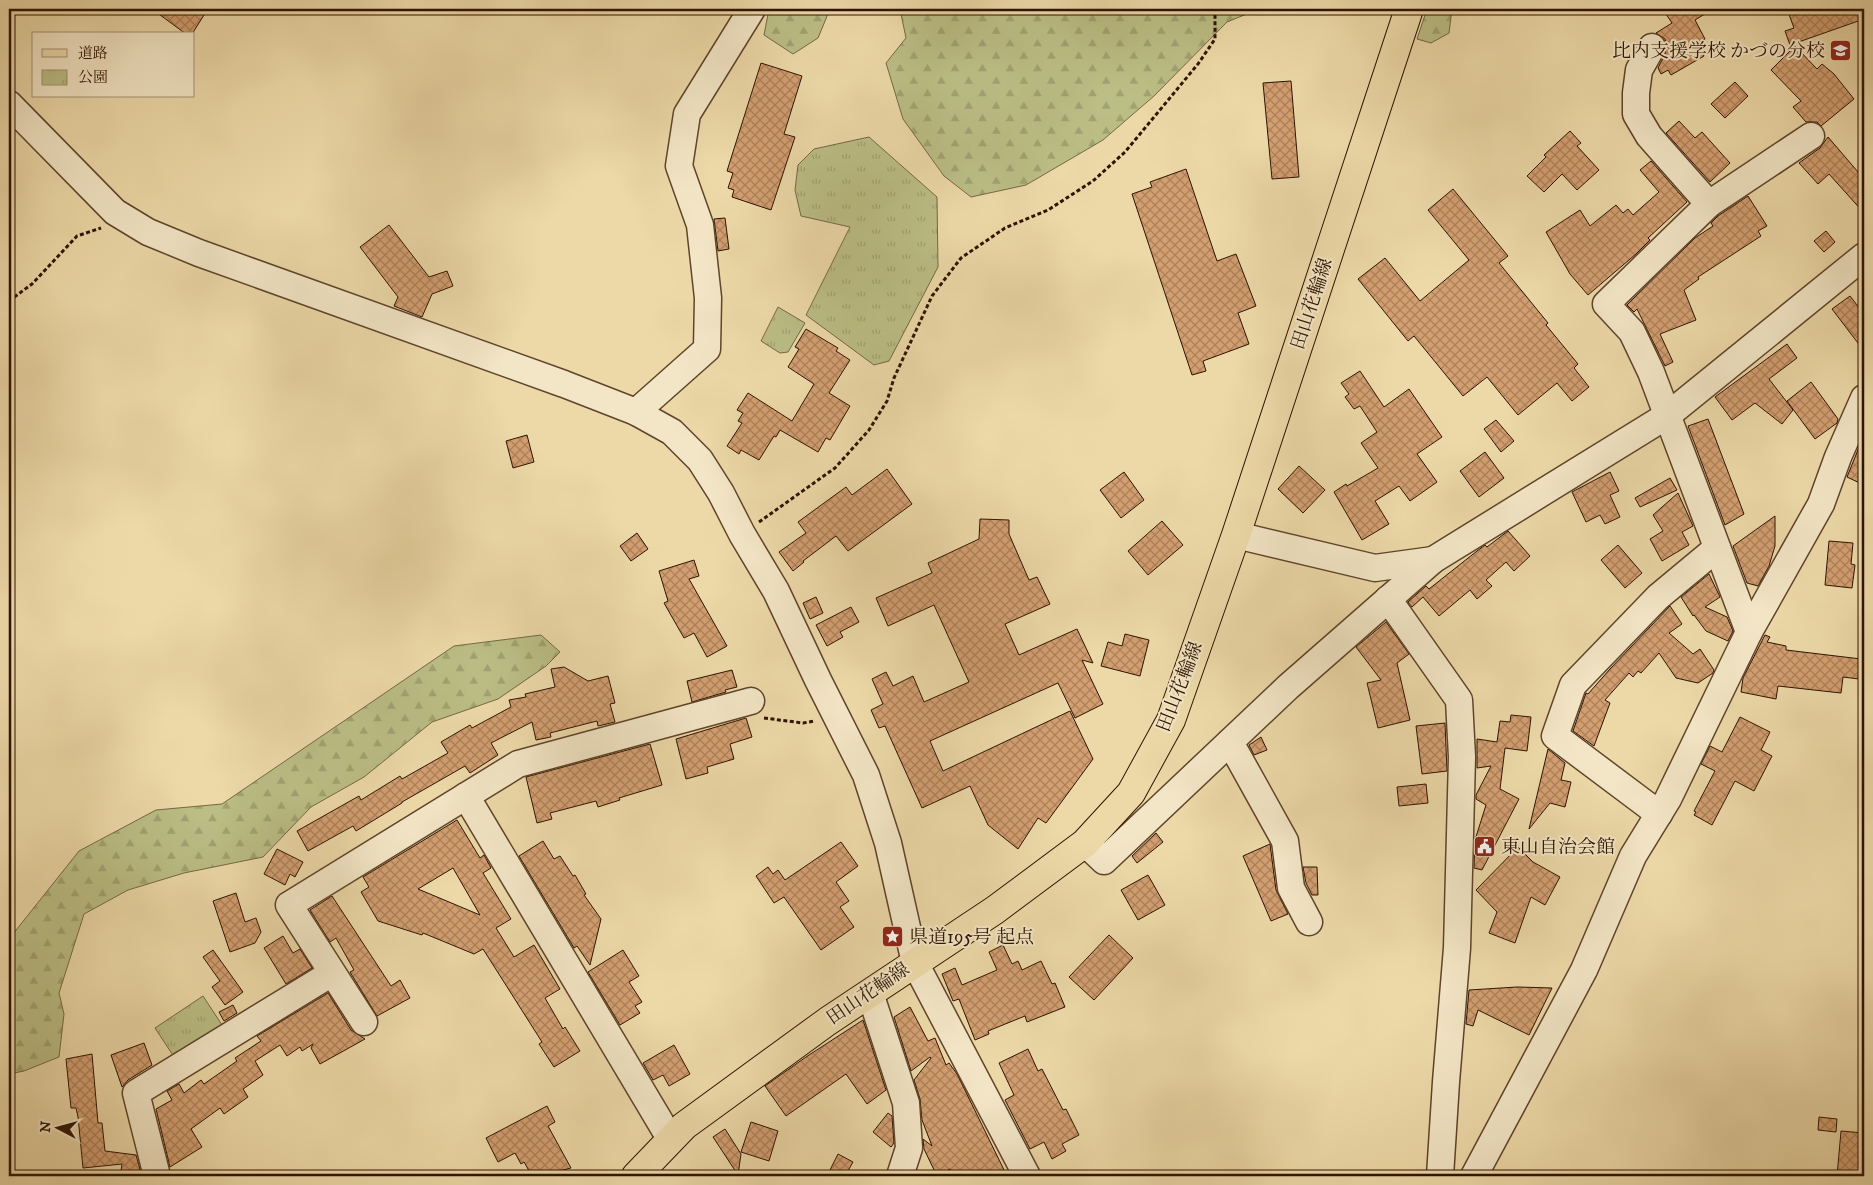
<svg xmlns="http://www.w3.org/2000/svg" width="1873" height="1185" font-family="'IM FELL DW Pica','Noto Serif JP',serif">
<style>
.forest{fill:url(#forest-firs);stroke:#746843}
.park{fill:url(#park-tufts);stroke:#746843}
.building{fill:url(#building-cross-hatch);stroke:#2e1301;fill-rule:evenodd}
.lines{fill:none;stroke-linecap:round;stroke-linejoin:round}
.minor-casing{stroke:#5e442b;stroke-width:29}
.major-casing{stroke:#2e1301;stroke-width:30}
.path{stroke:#2e1301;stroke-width:3;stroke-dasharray:4 2.5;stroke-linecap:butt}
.minor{stroke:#f3e6c6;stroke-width:26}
.major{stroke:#edd9a8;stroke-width:28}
.labels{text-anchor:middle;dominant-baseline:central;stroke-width:4;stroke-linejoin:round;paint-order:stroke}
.poi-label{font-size:19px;fill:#2e1301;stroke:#f3e6c6;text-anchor:start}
.street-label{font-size:19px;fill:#2e1301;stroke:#f3e6c6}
</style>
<defs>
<pattern id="forest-firs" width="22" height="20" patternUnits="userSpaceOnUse" patternTransform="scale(1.25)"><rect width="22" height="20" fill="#bbbe85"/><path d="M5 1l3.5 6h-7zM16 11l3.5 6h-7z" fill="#a1a271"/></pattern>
<pattern id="park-tufts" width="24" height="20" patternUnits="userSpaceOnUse" patternTransform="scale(1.25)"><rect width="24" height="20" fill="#bbbe85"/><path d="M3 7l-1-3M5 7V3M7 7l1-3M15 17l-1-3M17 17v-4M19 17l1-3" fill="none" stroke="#a1a271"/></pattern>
<pattern id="building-cross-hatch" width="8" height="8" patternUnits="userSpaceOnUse" patternTransform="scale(1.25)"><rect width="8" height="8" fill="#d39f71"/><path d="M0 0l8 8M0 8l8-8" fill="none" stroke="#ac805a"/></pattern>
</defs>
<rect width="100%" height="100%" fill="#edd9a8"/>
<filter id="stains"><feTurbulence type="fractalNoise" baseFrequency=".004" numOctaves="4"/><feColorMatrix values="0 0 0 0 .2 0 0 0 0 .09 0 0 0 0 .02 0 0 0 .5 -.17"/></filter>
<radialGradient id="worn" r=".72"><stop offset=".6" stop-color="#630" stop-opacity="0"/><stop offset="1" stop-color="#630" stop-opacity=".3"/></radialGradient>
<g class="forest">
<polygon points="769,9 830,9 818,38 793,54 764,35"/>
<polygon points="900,9 1259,9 1227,22 1154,96 1103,140 1026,185 971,197 944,176 903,119 886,63 906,38"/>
<polygon points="1427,9 1452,9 1449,33 1431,43 1417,39"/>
<polygon points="541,635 560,652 546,666 498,699 432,722 364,777 311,807 263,857 184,873 128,890 84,914 59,993 64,1014 59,1057 24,1071 9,1074 9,939 79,851 156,810 222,804 454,646"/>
</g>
<g class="park">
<polygon points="869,137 937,197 938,267 889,361 874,365 806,315 850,227 801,216 795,190 798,165 814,149"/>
<polygon points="778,307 805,323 788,352 780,353 761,341"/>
<polygon points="203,996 224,1028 176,1060 155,1028"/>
</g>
<g class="building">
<polygon points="152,9 194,9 204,15 192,34 186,34"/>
<polygon points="1675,9 1713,9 1695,20 1705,39 1697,44 1704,56 1671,75 1668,70 1661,74 1658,68 1665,54 1667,46 1665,39 1656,33 1672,23 1666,14"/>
<polygon points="1787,9 1864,9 1864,19 1790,45 1785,31 1794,28"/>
<polygon points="1795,46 1817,69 1822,64 1834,74 1854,99 1821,126 1817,122 1806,122 1793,107 1801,101 1771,70"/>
<polygon points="761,63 802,76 784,134 795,137 771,210 732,197 734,190 728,188 733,173 727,171"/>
<polygon points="1291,81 1299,177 1272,179 1263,83"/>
<polygon points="1735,82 1748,96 1725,118 1711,104"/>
<polygon points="1679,121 1695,138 1702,132 1730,163 1710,182 1666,133"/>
<polygon points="1570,131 1581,143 1577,146 1599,170 1577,190 1562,174 1544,192 1527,176 1546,157 1544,155"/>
<polygon points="1828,137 1864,179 1864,213 1829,174 1818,184 1799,163 1820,148"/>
<polygon points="1651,161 1687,202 1648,238 1650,240 1636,254 1588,295 1570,274 1546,232 1580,210 1590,226 1616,205 1623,213 1628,209 1633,215 1659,192 1640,170"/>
<polygon points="1186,169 1217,261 1236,254 1256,306 1238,313 1249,344 1203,361 1206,371 1192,375 1132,194 1152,187 1150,182"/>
<polygon points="1453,189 1508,256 1499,263 1548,323 1546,325 1578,364 1574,368 1589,387 1572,401 1557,383 1518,415 1487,377 1463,396 1414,336 1408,341 1358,279 1385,258 1420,301 1469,260 1428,210"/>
<polygon points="1748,196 1767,226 1758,231 1761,236 1698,277 1699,279 1684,290 1696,320 1660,334 1673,362 1665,366 1637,309 1634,312 1627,305 1695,238 1713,226 1711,223 1718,216"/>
<polygon points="725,218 729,249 718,251 714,219"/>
<polygon points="389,225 429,277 447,271 453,286 432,294 422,317 394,306 398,297 360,247"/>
<polygon points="1826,231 1835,242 1824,252 1814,241"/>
<polygon points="1850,296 1864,314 1864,351 1832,309"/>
<polygon points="806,329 838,348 836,351 850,360 829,393 850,406 830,440 826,438 818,452 780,430 776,437 774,436 759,460 741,450 739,454 727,446 742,423 738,421 743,413 737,410 748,393 792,421 814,384 788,367 799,349 795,347"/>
<polygon points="1787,344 1797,358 1769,379 1793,410 1782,424 1755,403 1732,420 1715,397"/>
<polygon points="1360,371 1384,407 1409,389 1442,437 1417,454 1437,482 1410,501 1399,486 1375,501 1389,524 1362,540 1334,492 1346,484 1347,486 1378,468 1361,443 1377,432 1360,406 1354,409 1345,397 1349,394 1341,383"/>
<polygon points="1811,382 1838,419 1837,423 1815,439 1787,401"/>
<polygon points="1708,419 1744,514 1725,525 1688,426"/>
<polygon points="1496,420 1514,441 1501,452 1484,429"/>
<polygon points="527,435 534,462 513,468 506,441"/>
<polygon points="1864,435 1864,485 1847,477"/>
<polygon points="1485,452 1504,478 1479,497 1460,471"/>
<polygon points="1299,466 1325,490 1303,513 1278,489"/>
<polygon points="887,469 912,504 848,551 836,536 803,561 804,562 793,571 779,552 806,533 798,522 846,487 852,495"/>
<polygon points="1124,472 1144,500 1121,518 1100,490"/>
<polygon points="1610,472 1619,491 1610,495 1620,517 1605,524 1600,515 1586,522 1572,492"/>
<polygon points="1670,478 1677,490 1640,507 1635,498"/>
<polygon points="1678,493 1693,526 1682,532 1689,545 1662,561 1650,539 1663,531 1653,515"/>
<polygon points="1775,516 1775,546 1769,566 1758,586 1747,583 1733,546"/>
<polygon points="980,519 1009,520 1009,534 1029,580 1037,577 1050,604 1005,624 1019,655 1077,629 1093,663 1082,660 1103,704 1075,718 1058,683 930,741 943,771 1070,711 1093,759 1046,823 1038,818 1018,849 988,825 970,786 922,808 885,726 879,728 871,710 883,704 872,679 886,672 893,686 913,676 924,702 969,682 934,605 888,626 876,598 932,573 928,563 979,539"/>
<polygon points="1162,521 1183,545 1148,575 1128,551"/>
<polygon points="1508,531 1530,556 1514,571 1506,562 1486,580 1492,586 1477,599 1470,590 1439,616 1423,597 1412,607 1408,602 1426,586 1429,589 1477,551 1485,545 1487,547"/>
<polygon points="637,533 648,549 631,561 620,546"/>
<polygon points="1829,541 1853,543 1851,564 1855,565 1852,588 1825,585"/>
<polygon points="1618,545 1642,573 1625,588 1601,560"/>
<polygon points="694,560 699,576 689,579 727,646 707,657 694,633 684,638 664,603 668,601 659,571"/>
<polygon points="1709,574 1720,597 1705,607 1727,617 1733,631 1728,641 1706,631 1694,615 1693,616 1681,597"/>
<polygon points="816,597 823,613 810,619 803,603"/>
<polygon points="1670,606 1682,624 1669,633 1693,654 1700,649 1714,670 1713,673 1698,683 1676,678 1659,653 1641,673 1638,671 1633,677 1629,673 1605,700 1610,703 1594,746 1573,731 1586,693 1588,694 1610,669"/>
<polygon points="851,607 859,622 840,632 843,637 827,646 816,625"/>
<polygon points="1386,622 1409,654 1397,663 1410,720 1378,728 1367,683 1381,680 1356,647"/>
<polygon points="1125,634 1149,640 1140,676 1101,666 1108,642 1122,646"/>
<polygon points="1765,635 1770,637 1767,642 1786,646 1786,650 1861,659 1859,679 1843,677 1841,693 1778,686 1776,699 1741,692 1743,678"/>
<polygon points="564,667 588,681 608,676 615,703 610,704 615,722 598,726 597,721 550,733 551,737 536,740 532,722 491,743 498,755 470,773 465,766 402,802 402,803 356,831 353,826 308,851 297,831 359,796 361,800 400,776 402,779 448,753 441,742 470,725 472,728 511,707 509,700 526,697 525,694 555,687 551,669"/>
<polygon points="732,670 737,687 725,690 726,692 692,702 687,681"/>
<polygon points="1511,715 1531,717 1527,751 1505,748 1500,789 1519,799 1482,870 1474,868 1475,840 1486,805 1476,799 1476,795 1491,766 1477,768 1477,739 1497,742 1500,721 1510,722"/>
<polygon points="1740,717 1770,732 1761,750 1772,756 1754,791 1735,781 1712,825 1694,815 1696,812 1694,811 1715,771 1701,764 1710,746 1722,752"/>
<polygon points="746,718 752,737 730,744 734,759 707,767 708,773 686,779 676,739"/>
<polygon points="1445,723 1447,771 1422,774 1416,726"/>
<polygon points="1261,737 1267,750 1254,755 1249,745"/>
<polygon points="650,744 662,785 619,798 620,800 598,807 596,801 550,813 552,819 537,823 526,777"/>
<polygon points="1548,749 1565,763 1561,780 1571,782 1565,807 1550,803 1529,829"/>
<polygon points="1426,784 1428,803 1399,806 1397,787"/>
<path d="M457,820L480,858L484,855L491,868L483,873L511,919L496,928L514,957L534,945L560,989L545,998L563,1029L565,1027L580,1051L554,1067L539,1044L542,1042L483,949L474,954L423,933L422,935L378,921L361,892L369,887L363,877ZM453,868L480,915L418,889Z"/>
<polygon points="1156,833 1163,842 1137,863 1132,856"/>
<polygon points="543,841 554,859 560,856 573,876 575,875 586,894 584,895 601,919 590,965 577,946 574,948 519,856"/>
<polygon points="841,842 858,866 836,882 849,901 840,907 854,927 821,950 784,897 774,903 756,876 768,867 773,874 778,870 785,880"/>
<polygon points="1270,844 1276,890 1288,914 1271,921 1243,856"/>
<polygon points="1518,847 1533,862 1560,877 1545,905 1531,897 1515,943 1489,933 1497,912 1476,890"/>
<polygon points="277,849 303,862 295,877 290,874 285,885 264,874"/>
<polygon points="1303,867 1317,867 1318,895 1312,895 1306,883"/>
<polygon points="1148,875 1165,905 1138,920 1121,890"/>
<polygon points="236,893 245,922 256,918 261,932 255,943 230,952 213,901"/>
<polygon points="332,896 391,986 400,980 410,998 377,1016 350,972 354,970 336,938 330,942 310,910"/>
<polygon points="1109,935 1133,958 1094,1000 1069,977"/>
<polygon points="283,936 293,953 300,949 312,968 286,984 264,948"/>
<polygon points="1003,945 1012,964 1018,961 1022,970 1041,961 1052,984 1055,983 1065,1007 1027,1022 1025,1016 988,1031 989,1034 975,1040 959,999 953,1001 942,974 955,968 962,985 997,970 989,952"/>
<polygon points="213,950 243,992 225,1005 212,987 220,981 203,957"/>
<polygon points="623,950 639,976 629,982 642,1002 635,1006 640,1013 620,1025 588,972"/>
<polygon points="1517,987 1552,988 1529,1035 1478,1010 1473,1026 1466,1024 1469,990"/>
<polygon points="328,993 351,1030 365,1039 320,1064 311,1048 313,1044 302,1051 300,1047 287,1056 280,1045 255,1061 263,1075 243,1089 248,1097 224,1114 220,1108 191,1129 202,1147 170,1167 156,1109 172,1100 167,1091 179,1084 184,1093 201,1080 204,1084 237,1061 235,1058 261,1041 257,1036"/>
<polygon points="233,1005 237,1013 224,1021 219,1012"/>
<polygon points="910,1007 928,1041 935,1038 946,1065 949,1063 957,1074 1007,1176 953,1176 950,1169 937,1176 924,1149 923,1139 932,1146 922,1120 920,1099 914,1080 931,1058 930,1057 911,1071 894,1017"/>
<polygon points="863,1020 886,1090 867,1104 846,1074 786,1116 765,1086 806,1057"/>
<polygon points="144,1043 152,1065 128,1080 122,1087 111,1055"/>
<polygon points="674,1045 690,1074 669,1086 663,1075 653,1080 643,1063"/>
<polygon points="1028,1049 1038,1071 1042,1069 1063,1110 1066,1109 1079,1135 1062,1144 1066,1151 1052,1159 1044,1142 1030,1149 1005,1100 1014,1095 999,1063"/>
<polygon points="92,1054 98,1123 102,1123 105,1151 136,1155 141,1173 121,1171 122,1164 83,1168 78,1117 76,1108 71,1108 66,1059"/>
<polygon points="547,1106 555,1122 548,1126 571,1168 539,1176 532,1176 524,1162 521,1164 515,1153 498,1162 486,1138"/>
<polygon points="888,1113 892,1116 894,1143 891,1147 873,1132"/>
<polygon points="1819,1117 1837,1119 1836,1132 1818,1130"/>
<polygon points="751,1122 778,1131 769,1161 741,1152"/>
<polygon points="725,1129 741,1154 738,1175 713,1137"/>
<polygon points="1841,1131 1864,1133 1862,1176 1837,1176"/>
<polygon points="838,1154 853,1162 845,1176 827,1176"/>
</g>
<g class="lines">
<defs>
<g id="minor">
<polyline points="1652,47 1639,70 1636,93 1636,114 1649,136 1709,204"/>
<polyline points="9,104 115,212 148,232 199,253 564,384 636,412 672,432 700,460 721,493 742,534 776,591 818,680 866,775 888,843 915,963 1027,1176"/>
<polyline points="636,412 707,349 708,298 700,225 679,166 687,114 752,9"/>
<polyline points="1236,535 1375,568 1433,560"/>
<polyline points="1388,599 1459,700 1462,757 1457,948 1446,1082 1440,1176"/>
<polyline points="1749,632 1651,372 1632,332 1606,304 1709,204 1811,136"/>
<polyline points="1230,742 1285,841 1291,888 1309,922"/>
<polyline points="466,796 671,1140"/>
<polyline points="1659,814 1555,736 1573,685 1658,597 1717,548"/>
<polyline points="1085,843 1104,861 1288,687 1433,560 1668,415 1864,256"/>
<polyline points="870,993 906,1103 909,1148 900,1176"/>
<polyline points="364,1022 289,905 518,764 751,701"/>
<polyline points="157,1176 136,1093 332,973"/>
<polyline points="1474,1176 1584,970 1633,856 1668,799 1749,632 1821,504 1838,457 1864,398"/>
</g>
<polyline id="major" points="636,1176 684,1126 828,1021 995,910 1085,843 1131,793 1171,720 1236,535 1409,9"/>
</defs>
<use href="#minor" class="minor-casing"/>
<use href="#major" class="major-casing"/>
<g class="path">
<polyline points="9,301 32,284 77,236 101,228"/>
<polyline points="759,522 835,468 869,430 887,401 894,378 932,296 961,258 1005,228 1048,210 1093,181 1125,152 1198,64 1215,39 1215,15 1211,9"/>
<polyline points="764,718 803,723 815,721"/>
</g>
<use href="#minor" class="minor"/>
<use href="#major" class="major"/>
</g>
<defs>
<symbol id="school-square" viewBox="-11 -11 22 22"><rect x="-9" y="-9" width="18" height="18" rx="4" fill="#8f2418" stroke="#f3e6c6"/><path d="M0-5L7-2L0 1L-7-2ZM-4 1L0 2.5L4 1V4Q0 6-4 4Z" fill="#fff"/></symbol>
<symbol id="civic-square" viewBox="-11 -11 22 22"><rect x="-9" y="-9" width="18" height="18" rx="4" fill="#8f2418" stroke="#f3e6c6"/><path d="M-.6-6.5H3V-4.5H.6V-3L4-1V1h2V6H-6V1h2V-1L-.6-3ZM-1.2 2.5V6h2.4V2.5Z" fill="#fff"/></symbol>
<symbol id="sight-square" viewBox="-11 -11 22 22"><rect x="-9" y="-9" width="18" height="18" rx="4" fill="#8f2418" stroke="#f3e6c6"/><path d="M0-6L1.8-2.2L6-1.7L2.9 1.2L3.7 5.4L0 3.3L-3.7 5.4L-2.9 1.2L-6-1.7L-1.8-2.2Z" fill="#fff"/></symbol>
</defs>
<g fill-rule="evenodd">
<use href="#school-square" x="1828" y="38" width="25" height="25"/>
<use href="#civic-square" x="1472" y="834" width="25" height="25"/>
<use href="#sight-square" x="880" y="924" width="25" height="25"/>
</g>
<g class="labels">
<g class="poi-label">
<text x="1825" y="51" text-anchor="end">比内支援学校 かづの分校</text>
<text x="1501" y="847">東山自治会館</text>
<text x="909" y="937">県道195号 起点</text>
</g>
<g class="street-label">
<text transform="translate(1312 304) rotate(-72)">田山花輪線</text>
<text transform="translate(1180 687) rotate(-69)">田山花輪線</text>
<text transform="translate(868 994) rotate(-34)">田山花輪線</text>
</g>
</g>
<rect width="1873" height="1185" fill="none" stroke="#edd9a8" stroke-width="30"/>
<rect x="10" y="10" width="1853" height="1165" fill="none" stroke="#2e1301" stroke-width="2.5"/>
<rect x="15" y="15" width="1843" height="1155" fill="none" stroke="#2e1301"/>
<rect x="32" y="32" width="162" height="65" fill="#f3e6c6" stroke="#a49277"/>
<rect x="42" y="49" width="25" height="8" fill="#edd9a8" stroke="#a49277"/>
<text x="78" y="58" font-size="15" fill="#2e1301">道路</text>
<rect x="42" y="70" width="25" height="15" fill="url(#park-tufts)" stroke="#a49277"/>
<text x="78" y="82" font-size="15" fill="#2e1301">公園</text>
<g transform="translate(58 1128) rotate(276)" stroke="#f3e6c6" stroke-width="4" paint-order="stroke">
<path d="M0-4L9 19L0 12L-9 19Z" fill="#2e1301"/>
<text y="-8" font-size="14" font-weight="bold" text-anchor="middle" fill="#2e1301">N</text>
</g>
<rect width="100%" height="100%" filter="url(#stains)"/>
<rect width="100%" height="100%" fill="url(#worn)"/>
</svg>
